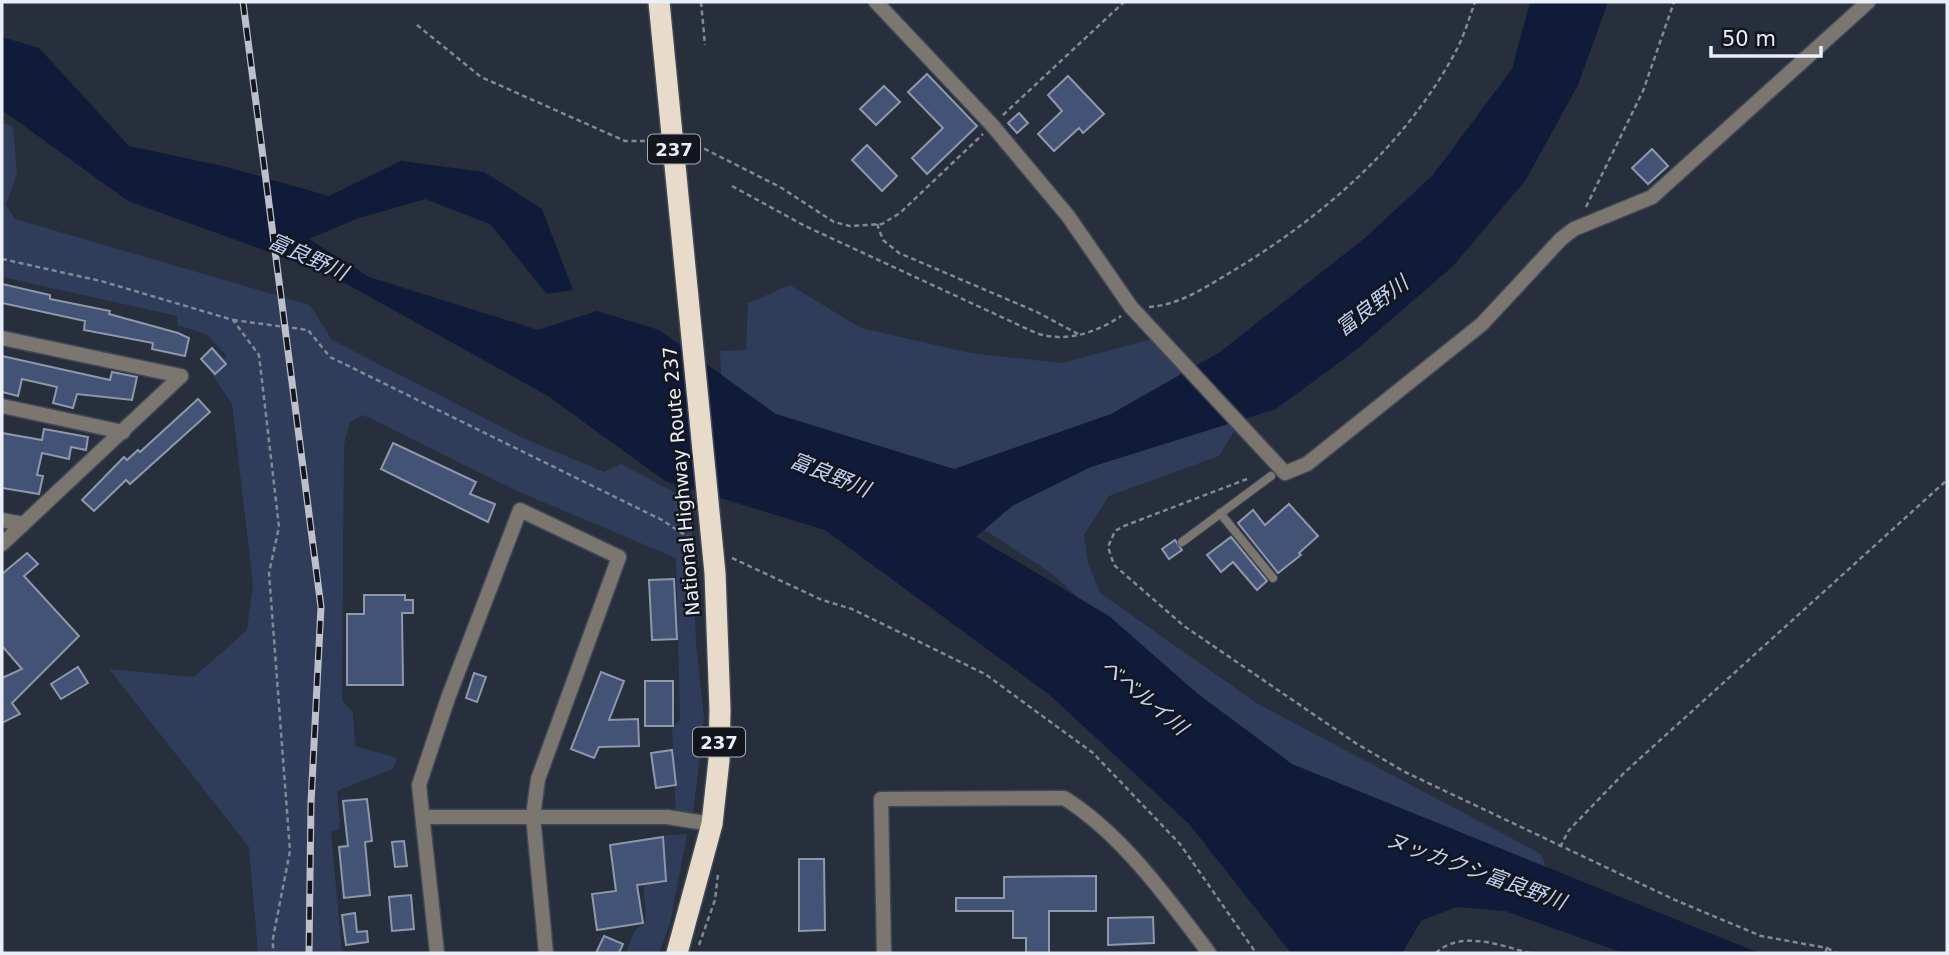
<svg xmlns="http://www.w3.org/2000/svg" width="1949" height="955" font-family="'DejaVu Sans','Noto Sans JP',sans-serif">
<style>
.green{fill:#2f3d5b}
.water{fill:#0f1b38}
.building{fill:#435375;stroke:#8f98aa;stroke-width:2}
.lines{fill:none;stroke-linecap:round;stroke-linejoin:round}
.lane-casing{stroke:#424956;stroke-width:10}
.street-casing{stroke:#424956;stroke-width:17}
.highway-casing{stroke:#424956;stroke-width:24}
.path{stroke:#828894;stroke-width:2.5;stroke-dasharray:5 3.5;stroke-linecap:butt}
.lane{stroke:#7b766f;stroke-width:8}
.street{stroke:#7b766f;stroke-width:14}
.highway{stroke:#e8dbc9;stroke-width:21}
.rail-casing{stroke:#bbc0cb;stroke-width:7}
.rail{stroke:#13161d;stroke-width:4.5;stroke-dasharray:13;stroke-linecap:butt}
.labels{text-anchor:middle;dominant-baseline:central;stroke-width:5;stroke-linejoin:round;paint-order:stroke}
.shield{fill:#13161d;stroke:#a9adb6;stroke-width:2}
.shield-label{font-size:18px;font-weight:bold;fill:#e9eef8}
.street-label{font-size:19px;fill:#e9eef8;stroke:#13161d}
.water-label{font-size:21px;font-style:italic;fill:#c0d1f5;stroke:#13161d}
</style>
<rect width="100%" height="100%" fill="#272e3c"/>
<g class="green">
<polygon points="2,122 13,127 17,173 6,205 15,219 310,305 332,340 521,437 604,472 621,464 691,501 696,645 704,717 693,815 676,817 672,727 680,720 676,558 517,491 363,415 350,422 344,444 342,701 353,712 355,746 397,758 393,769 337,791 340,828 331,832 342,953 258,953 249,847 109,669 194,677 247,630 253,585 232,404 210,371 227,356 207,335 178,325 177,316 2,277"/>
<polygon points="790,285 861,328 970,353 1062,363 1159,337 1245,413 1219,456 1109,496 1084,535 1088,563 1100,593 1258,704 1541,854 1548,874 1324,801 1205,713 1051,573 980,527 740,398 721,374 720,351 746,350 748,303"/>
<polygon points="687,834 670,924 659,953 626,953 634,932 646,920 643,882 660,877 660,836"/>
</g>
<polygon class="water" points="1530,2 1608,2 1578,85 1525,181 1453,266 1356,350 1276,409 1091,467 1012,506 976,537 1109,616 1198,694 1292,764 1759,953 1623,953 1505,911 1456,907 1421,921 1402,953 1291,953 1189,824 1051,696 825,530 665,481 548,396 327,273 128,201 2,110 2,37 39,48 129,146 227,167 329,196 401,161 484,172 542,209 573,290 547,294 490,224 425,199 356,219 309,239 369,277 538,330 597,311 659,330 776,414 954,469 1111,414 1220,352 1365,238 1433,175 1512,69"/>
<g class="building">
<polygon points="927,74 977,126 927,174 912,158 943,128 908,92"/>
<polygon points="1068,76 1104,114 1083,133 1079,128 1054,151 1038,134 1062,111 1048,95"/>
<polygon points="884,86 900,102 876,125 860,109"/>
<polygon points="1019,113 1028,123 1017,133 1008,123"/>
<polygon points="867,145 897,176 882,191 852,160"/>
<polygon points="1652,149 1668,166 1648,184 1632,168"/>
<polygon points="2,284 50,295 50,299 110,311 109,314 178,333 189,338 185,356 152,349 153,343 84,330 85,321 2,303"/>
<polygon points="212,348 226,364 215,374 201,359"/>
<polygon points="2,356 110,380 112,372 137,377 132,400 77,394 73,408 53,403 57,387 22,379 18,396 2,392"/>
<polygon points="198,399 210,412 130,484 126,480 94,511 82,500 124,457 127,460 138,450 140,452"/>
<polygon points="44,429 88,437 86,450 71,447 69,459 42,453 37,475 43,476 39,494 2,488 2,433 42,440"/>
<polygon points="393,443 476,482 470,494 495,504 488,522 381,469"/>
<polygon points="1289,504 1318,536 1299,553 1301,555 1278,573 1238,523 1253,510 1265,525"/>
<polygon points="1231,537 1267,581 1257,590 1233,562 1221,572 1207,555"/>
<polygon points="1175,540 1182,550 1169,559 1162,549"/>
<polygon points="27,553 38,564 24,576 79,636 12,703 20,714 2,723 2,678 22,669 2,646 2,574"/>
<polygon points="674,579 677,639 652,640 649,580"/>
<polygon points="364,595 405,595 405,600 413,600 413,613 402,613 403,685 347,685 347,614 364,614"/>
<polygon points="78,667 88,683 61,699 51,684"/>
<polygon points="601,672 624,681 609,720 638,719 639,746 599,747 594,758 571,749"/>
<polygon points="474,673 486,677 477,702 466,698"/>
<rect x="645" y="681" width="28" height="45"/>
<polygon points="672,750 676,785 656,788 651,753"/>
<polygon points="367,799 372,841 365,842 370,895 344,898 339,847 348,846 343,801"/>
<polygon points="663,837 666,881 637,885 643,923 597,930 592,894 616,891 610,845"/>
<polygon points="404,841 407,866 395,867 392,842"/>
<polygon points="799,859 824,859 825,930 799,931"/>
<polygon points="1096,876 1096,911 1049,911 1049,953 1026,953 1026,938 1013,938 1013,911 956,911 956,898 1004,898 1004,877"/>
<polygon points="411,895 414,929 392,931 389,897"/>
<polygon points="355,913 357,932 367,931 368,942 346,945 342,915"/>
<polygon points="1153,917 1154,943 1108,945 1108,918"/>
<polygon points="604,936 623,944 619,953 596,953"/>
</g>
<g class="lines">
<defs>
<g id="lane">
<polyline points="1220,513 1273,578"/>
<polyline points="1182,542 1271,476"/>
</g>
<g id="street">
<polyline points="876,2 992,125 1068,216 1131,307 1285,473 1307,464 1482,324 1561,239 1574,229 1652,197 1868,2"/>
<polyline points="2,338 181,376"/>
<polyline points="2,406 123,432"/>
<polyline points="2,520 23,524"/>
<polyline points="2,544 181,376"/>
<polyline points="423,817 667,817 712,824"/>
<polyline points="437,953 419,785 448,698 520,510 619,557 538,779 533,816 546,953"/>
<path d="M884,953L881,799L1064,798C1122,834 1169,900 1209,953"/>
</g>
<polyline id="highway" points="659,2 715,573 720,709 719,760 712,824 677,953"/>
</defs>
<use href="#lane" class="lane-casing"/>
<use href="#street" class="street-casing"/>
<use href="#highway" class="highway-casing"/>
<g class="path">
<polyline points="701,2 705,45"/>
<polyline points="417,25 481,77 625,141 654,141"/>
<polyline points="1003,115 1124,2"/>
<polyline points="689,141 780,187 834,222 850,226 882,224 900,213 983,134"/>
<path d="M732,186L805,226L1036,333C1065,343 1096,333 1121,316"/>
<polyline points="1586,207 1643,91 1674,2"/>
<polyline points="877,224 883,240 899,253 1037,312 1078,334"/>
<polyline points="2,259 101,281 233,320 259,355 279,527 269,573 290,851 273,938 273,953"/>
<path d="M1149,307C1181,305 1209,285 1236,269C1325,215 1406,144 1456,51C1464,36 1469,18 1475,2"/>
<polyline points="233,320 308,330 330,357 662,520 694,541"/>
<polyline points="1247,479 1124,526 1115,531 1108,547 1114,565 1184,626 1357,744 1405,772 1675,900 1761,936 1827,948 1825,953"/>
<polyline points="732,558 822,600 852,609 985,674 1093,753 1180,844 1256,953"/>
<polyline points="1560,847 1569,830 1625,772 1947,480"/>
<polyline points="699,945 715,900 718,874"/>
<polyline points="1827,948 1836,953"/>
<path d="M1436,953C1460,930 1500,945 1529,953"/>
</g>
<use href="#lane" class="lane"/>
<use href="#street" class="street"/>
<use href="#highway" class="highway"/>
<defs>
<polyline id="rail" points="243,2 321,607 311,803 309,953"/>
</defs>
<use href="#rail" class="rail-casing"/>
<use href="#rail" class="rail"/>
</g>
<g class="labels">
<g class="shield">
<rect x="648" y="134.5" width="52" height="29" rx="5"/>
<rect x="693" y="727.5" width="52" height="29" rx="5"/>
</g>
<g class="shield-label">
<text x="674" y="149">237</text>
<text x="719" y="742">237</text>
</g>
<g class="street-label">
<text transform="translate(681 481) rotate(-95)">National Highway Route 237</text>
</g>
<g class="water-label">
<text transform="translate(308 257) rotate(24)">富良野川</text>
<text transform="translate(1372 306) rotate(-37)">富良野川</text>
<text transform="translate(830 475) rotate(22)">富良野川</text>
<text transform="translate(1144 697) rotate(40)">ベベルイ川</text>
<text transform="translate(1476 871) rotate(20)">ヌッカクシ富良野川</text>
</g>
</g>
<rect width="1949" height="955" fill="none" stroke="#e9eef8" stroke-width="7"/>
<path d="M1711 46v10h110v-10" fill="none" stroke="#e9eef8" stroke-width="3.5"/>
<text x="1722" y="46" font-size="21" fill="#e9eef8" stroke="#13161d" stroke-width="5" paint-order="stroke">50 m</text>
</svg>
